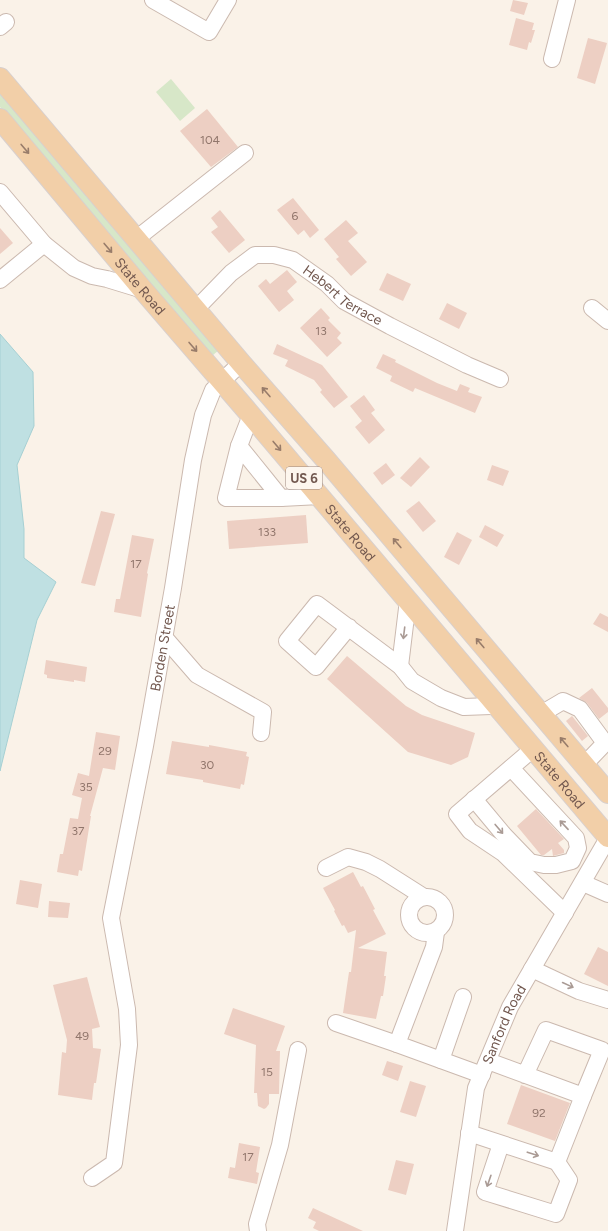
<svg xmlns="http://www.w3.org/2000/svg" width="608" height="1231" font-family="Figtree,sans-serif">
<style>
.green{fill:#d7e7c8}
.water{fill:#bfe0e2;stroke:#a6d0d3}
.building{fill:#edcfc3}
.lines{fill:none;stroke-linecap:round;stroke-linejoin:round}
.minor-casing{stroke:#cbb9af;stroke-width:18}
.major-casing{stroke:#d8d0ce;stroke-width:22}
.minor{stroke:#fff;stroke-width:16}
.major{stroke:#f2cfa8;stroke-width:20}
.oneway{stroke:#987c6a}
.oneway2{stroke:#aa9b95}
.labels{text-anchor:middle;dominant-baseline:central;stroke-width:3;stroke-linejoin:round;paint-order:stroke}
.number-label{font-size:12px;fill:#91766c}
.shield{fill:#fdf6ee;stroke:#9c877f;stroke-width:1}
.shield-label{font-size:13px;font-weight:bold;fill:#72584f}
.street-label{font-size:14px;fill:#72584f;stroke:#fdf6ee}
</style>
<rect width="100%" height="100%" fill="#faf2e8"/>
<g class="green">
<polygon points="171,79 195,108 180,121 156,92"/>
<polygon points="0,86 219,350 213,355 211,355 0,107"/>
</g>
<polygon class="water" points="0,334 33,372 34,426 17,465 24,529 24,558 56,582 37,620 0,771"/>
<g class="building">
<polygon points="513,0 528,3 524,15 510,11"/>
<polygon points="516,18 534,23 532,30 535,30 531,43 529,42 527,50 509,45"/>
<polygon points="588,38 607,43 595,84 577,78"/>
<polygon points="207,109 238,147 211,167 180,131"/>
<polygon points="293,198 319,230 310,238 304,230 298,235 277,210"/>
<polygon points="220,210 245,240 229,253 211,232 218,227 211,218"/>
<polygon points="346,220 358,233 348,241 367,262 351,276 336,259 339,257 324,239"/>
<polygon points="0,228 13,243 0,254"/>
<polygon points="287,270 297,282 287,291 294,300 279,312 258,286 266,279 270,284"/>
<polygon points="387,273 411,284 403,301 379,290"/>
<polygon points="447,303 467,313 459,329 439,319"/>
<polygon points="321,308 330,318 328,320 341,333 337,338 342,343 327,357 300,328"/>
<polygon points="277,344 322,365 348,397 334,408 320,392 322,390 314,380 285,366 288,360 273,354"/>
<polygon points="383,354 396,360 395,362 437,383 457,391 460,384 470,388 468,392 482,397 475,413 415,388 413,392 390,381 392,376 376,368"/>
<polygon points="364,395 375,410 371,413 385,430 369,444 355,427 362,421 350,406"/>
<polygon points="420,457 430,467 411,487 400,478"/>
<polygon points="386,463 395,475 382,485 373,473"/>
<polygon points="492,465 509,471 503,486 487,480"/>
<polygon points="419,501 436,521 423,532 406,511"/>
<polygon points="101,511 115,514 95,586 81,583"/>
<polygon points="306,515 308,543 229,549 227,521"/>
<polygon points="485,525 504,535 497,547 479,537"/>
<polygon points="457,532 472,540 459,565 444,557"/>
<polygon points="132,535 154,539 147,573 148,574 141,617 114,612 116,599 120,599"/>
<polygon points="600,613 608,617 608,632 593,624"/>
<polygon points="347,656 406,706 422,715 475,733 468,757 451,765 408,752 327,679"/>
<polygon points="46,660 87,667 85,682 74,680 74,682 47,678 47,675 44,674"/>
<polygon points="592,688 608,708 608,712 599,719 587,703 579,698"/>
<polygon points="572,716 588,736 582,741 566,721"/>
<polygon points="96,732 120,736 115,770 103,768 90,816 91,816 82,871 79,870 78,876 57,872 60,854 63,854 70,818 78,819 82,798 72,795 78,773 89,776"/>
<polygon points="172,741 209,747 209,745 247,752 246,756 249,757 244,785 241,784 240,789 203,782 203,780 166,774"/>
<polygon points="536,809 564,839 558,843 564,850 564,853 553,856 552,849 544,855 541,855 517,826"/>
<polygon points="353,872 361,887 363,886 375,909 373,910 386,934 358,948 387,952 384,976 386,976 383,996 381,996 376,1019 343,1013 349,972 351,972 356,930 348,933 344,925 342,926 334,911 335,910 323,888"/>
<polygon points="20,880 42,884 38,908 16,904"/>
<polygon points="49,901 70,903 68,918 48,917"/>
<polygon points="598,947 608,952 608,986 584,974"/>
<polygon points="87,977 100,1027 92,1029 93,1048 101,1049 96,1083 94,1083 92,1100 58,1095 62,1052 66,1053 67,1040 53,985"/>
<polygon points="233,1008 285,1026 276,1051 280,1051 279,1094 269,1094 269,1104 266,1108 264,1109 258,1106 257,1093 254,1093 256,1045 224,1034"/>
<polygon points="387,1061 403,1066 398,1081 382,1075"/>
<polygon points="410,1081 426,1086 416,1117 400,1112"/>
<polygon points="521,1085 570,1103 555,1141 507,1124"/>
<polygon points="239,1143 260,1147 256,1172 259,1173 257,1184 228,1178 230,1167 235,1168"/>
<polygon points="396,1160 414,1164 406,1195 388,1190"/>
<polygon points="313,1208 363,1231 319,1231 313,1228 316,1222 308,1218"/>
</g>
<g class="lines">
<defs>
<g id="minor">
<polyline points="153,0 209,32 228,0"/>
<polyline points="0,27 6,22"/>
<polyline points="552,59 567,0"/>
<polyline points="0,192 44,244 74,268 92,276 107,279 143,290"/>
<polyline points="136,239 245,153"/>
<polyline points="0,280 44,244"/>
<polyline points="592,308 608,321"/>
<path id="s1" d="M196,309L231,273L255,255H274L293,260L327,284L344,301L390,326L467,365L500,379"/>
<polyline points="251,415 239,446 226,498 281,498 320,496"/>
<polyline points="239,446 281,498"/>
<polyline points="349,627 316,667 287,641 317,604 400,666 412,681 441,698 464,707 491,706 497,704"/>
<polyline points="164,637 197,675 263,712 261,733"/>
<polyline points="400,666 408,600"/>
<polyline points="541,714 563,701 580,709 605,743 584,765"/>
<polyline points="534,748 457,814 470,831 503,853 565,913"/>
<polyline points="474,799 504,835 530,862 544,865 556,865 572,861 578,848 576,838 511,768"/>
<polyline points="326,868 348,857 366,862 380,869 424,897"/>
<polyline points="583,883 608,894"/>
<circle cx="427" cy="915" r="18"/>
<polyline points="436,932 434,947 397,1044 482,1075"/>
<polyline points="532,969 579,991 608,1000"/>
<polyline points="336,1023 397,1044"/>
<polyline points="441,1060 463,997"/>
<polyline points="488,1061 583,1096 602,1050 546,1030 525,1075"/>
<polyline points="469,1133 557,1162 583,1096"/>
<polyline points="501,1144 485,1192 556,1214 569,1180 557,1162"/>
<path id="s2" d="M92,1178L114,1163L129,1045L127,1009L111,918L145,746L173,588L193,460L203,415L213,390L241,363"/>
<polyline points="258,1231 257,1224 280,1145 298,1050"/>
<path id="s3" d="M455,1231L476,1088L510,1007L608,838"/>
</g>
<g id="major">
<polyline points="0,78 241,363 326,460 608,793"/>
<path id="s4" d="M0,119L143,290L243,406L608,837"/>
</g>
</defs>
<use href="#minor" class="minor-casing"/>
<use href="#major" class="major-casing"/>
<use href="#minor" class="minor"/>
<use href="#major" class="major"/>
</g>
<defs><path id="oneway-shaft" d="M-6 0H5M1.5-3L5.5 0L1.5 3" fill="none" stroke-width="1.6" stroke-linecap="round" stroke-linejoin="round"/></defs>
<g class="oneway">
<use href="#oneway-shaft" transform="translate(25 149) rotate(50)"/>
<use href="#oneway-shaft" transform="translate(108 248) rotate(50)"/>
<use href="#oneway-shaft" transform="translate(193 347) rotate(49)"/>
<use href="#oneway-shaft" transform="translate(266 392) rotate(-131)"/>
<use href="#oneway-shaft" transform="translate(277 446) rotate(50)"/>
<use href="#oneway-shaft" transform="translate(397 543) rotate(-130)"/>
<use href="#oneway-shaft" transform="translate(480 643) rotate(-130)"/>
<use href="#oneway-shaft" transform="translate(564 742) rotate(-130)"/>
</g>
<g class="oneway2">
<use href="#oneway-shaft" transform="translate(404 633) rotate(97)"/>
<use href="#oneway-shaft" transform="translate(564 825) rotate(-133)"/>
<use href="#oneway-shaft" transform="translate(499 829) rotate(50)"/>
<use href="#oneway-shaft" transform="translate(568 985) rotate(25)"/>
<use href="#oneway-shaft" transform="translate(533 1154) rotate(18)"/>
<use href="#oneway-shaft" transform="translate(489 1181) rotate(109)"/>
</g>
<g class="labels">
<g class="number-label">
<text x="210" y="140">104</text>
<text x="295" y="216">6</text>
<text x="321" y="331">13</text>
<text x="267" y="532">133</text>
<text x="136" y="564">17</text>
<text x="105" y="751">29</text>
<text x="207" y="765">30</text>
<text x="86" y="787">35</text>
<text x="78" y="831">37</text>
<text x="82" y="1036">49</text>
<text x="267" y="1072">15</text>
<text x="539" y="1113">92</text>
<text x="248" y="1157">17</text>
</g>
<rect class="shield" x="286" y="467" width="36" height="22" rx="3"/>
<g class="shield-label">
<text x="304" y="478">US 6</text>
</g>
<g class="street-label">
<text stroke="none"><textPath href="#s4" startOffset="218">State Road</textPath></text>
<text stroke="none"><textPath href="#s1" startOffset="180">Hebert Terrace</textPath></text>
<text stroke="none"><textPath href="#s4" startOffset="542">State Road</textPath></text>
<text stroke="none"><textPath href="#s2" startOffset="549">Borden Street</textPath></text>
<text stroke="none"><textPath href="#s4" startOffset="866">State Road</textPath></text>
<text stroke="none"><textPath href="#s3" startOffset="214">Sanford Road</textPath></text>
</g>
</g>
</svg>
